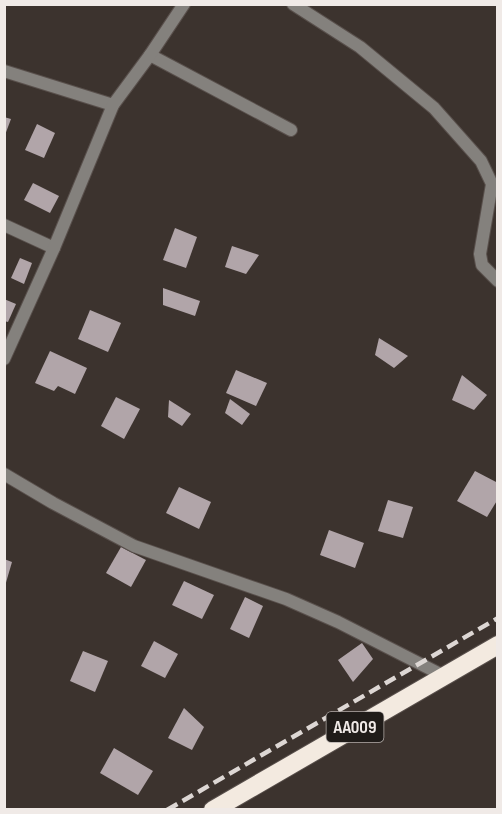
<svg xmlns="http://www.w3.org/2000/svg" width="502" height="814" font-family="'Sofia Sans Condensed',sans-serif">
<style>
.building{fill:#b1a5a9}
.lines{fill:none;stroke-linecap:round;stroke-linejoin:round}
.street-casing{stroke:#59504c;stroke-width:14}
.highway-casing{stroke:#59504c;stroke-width:20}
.street{stroke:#84817d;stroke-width:12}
.highway{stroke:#f3eae0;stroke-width:18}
.rail{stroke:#ddd7d4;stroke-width:4.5;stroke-dasharray:12 6;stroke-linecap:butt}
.labels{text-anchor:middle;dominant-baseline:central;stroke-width:6;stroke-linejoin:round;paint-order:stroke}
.shield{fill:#201c19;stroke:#b2aca9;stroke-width:1.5}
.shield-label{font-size:18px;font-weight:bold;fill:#f0eae7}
</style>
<rect width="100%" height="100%" fill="#3c332e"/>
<g class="building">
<polygon points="4,117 11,119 5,135 4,135"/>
<polygon points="37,124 55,133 44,158 25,150"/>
<polygon points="33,183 59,196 50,213 24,200"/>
<polygon points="175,228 197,237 186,268 163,260"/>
<polygon points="232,246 259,255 246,274 225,267"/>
<polygon points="20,258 32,263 24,284 11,278"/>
<polygon points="163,288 200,301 195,316 163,305"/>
<polygon points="4,299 16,304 8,322 4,321"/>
<polygon points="90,310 121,323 108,352 78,339"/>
<polygon points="379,338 408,356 394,368 375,355"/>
<polygon points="50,351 87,368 75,394 58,386 54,391 35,383"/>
<polygon points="236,370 267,383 256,406 226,393"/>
<polygon points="462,375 487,395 474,410 452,400"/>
<polygon points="116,397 140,409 124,439 101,426"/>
<polygon points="230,399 250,414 242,425 225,413"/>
<polygon points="169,400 191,414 182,426 168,417"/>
<polygon points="475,471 498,483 498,499 487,517 457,501"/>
<polygon points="179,487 211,502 199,529 166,513"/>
<polygon points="388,500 413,507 403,538 378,531"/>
<polygon points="329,530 364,543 355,568 320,555"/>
<polygon points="121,547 146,560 131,587 106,573"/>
<polygon points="4,559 12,562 5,586 4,586"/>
<polygon points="184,581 214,595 202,619 172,605"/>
<polygon points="245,597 263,606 249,638 230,629"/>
<polygon points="154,641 178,654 165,678 141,666"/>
<polygon points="362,643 373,659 353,682 338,660"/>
<polygon points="83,651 108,661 95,692 70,681"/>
<polygon points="184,708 204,727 192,750 168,738"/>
<polygon points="114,748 153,771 138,795 100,773"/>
</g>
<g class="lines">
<defs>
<g id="street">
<polyline points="293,4 360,47 434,108 481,161 492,184 480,254 482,265 498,281"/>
<polyline points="150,55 291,130"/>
<polyline points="4,71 113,105"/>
<polyline points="4,225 54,248"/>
<polyline points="4,359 54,248 113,105 150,55 184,4"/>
<polyline points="4,474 53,503 134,546 286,599 338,622 444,676"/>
</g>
<polyline id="highway" points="213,810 498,645"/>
</defs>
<use href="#street" class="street-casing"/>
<use href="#highway" class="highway-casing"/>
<use href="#street" class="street"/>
<use href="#highway" class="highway"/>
<polyline class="rail" points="167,810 498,618"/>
</g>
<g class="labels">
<rect class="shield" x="326.5" y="712" width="57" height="30" rx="4.5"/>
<g class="shield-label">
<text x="355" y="727">AA009</text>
</g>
</g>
<rect width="502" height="814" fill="none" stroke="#f0eae7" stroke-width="12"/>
</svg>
